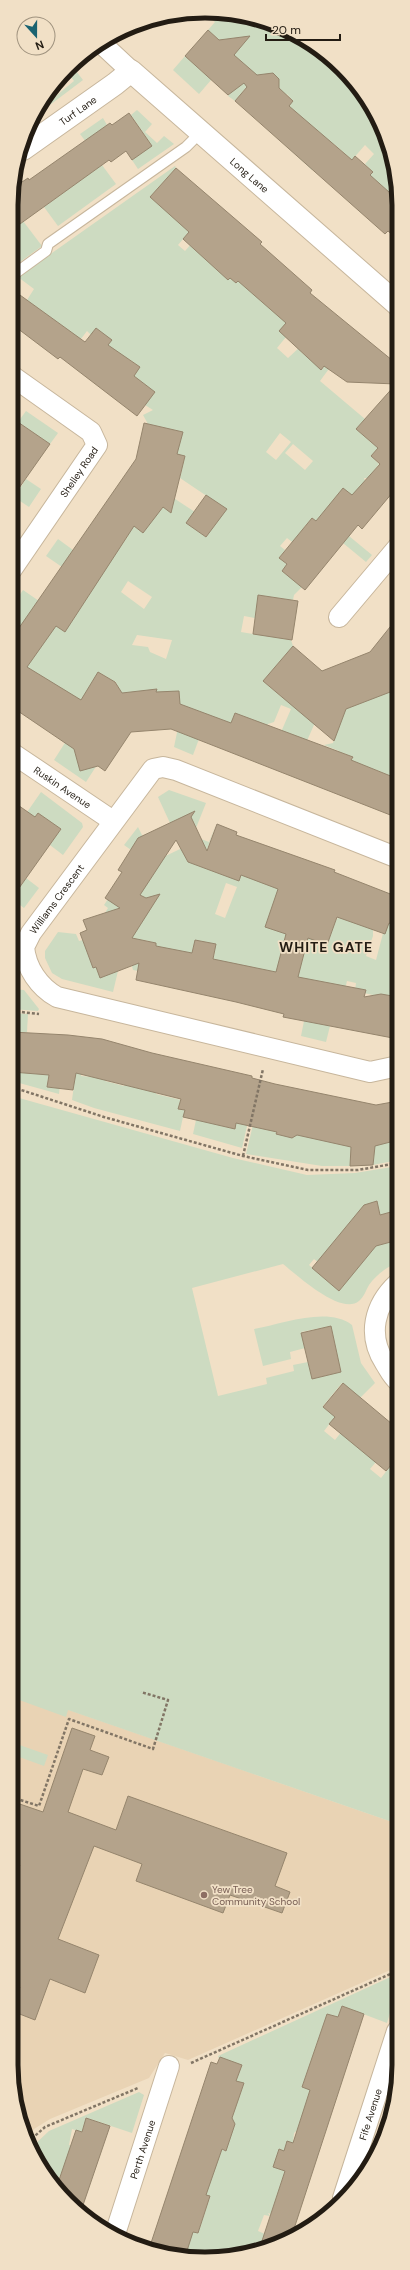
<svg xmlns="http://www.w3.org/2000/svg" width="410" height="2270" font-family="'DM Sans',sans-serif">
<style>
.built{fill:#e9d3b4}
.green{fill:#cddbc1;fill-rule:evenodd}
.building{fill:#b4a38b;stroke:#95856d;fill-rule:evenodd}
.lines{fill:none;stroke-linecap:round;stroke-linejoin:round}
.lane-casing{stroke:#c7b69c;stroke-width:12}
.street-casing{stroke:#c7b69c;stroke-width:22}
.secondary-casing{stroke:#c7b69c;stroke-width:24}
.path{stroke:#817565;stroke-width:2.5;stroke-dasharray:3 2;stroke-linecap:butt}
.lane{stroke:#fff;stroke-width:10}
.street{stroke:#fff;stroke-width:20}
.secondary{stroke:#fff;stroke-width:22}
.education-dot{fill:#8d6e63;stroke:#f1e0c6;stroke-width:1.5}
.labels{text-anchor:middle;dominant-baseline:central;stroke-width:3.5;stroke-linejoin:round;paint-order:stroke}
.street-label{font-size:10px;fill:#231c13;stroke:#f1e0c6}
.education-label{font-size:10px;fill:#785e54;stroke:#f1e0c6;text-anchor:start}
.district-label{font-size:14px;font-weight:bold;letter-spacing:1px;fill:#231c13;stroke:#f1e0c6}
.rim{fill:none;stroke:#231c13;stroke-width:5}
</style>
<rect width="100%" height="100%" fill="#f1e0c6"/>
<polygon class="built" points="11,1690 398,1824 397,1967 188,2060 165,2053 149,2078 50,2119 34,2129 26,2139 11,2065"/>
<g class="green">
<polygon points="230,13 275,26 286,35 291,31 342,68 379,119 399,192 399,201 374,179 352,203 347,200 373,172 365,164 374,154 365,145 352,160 334,144 312,170 268,129 293,101 287,94 282,99 272,90 279,79 273,73 269,73 263,80 256,75 235,101 228,96 250,70 233,55 240,41 236,38 230,38 225,45 208,30 215,22 209,17 212,14"/>
<polygon points="185,56 211,80 199,94 173,70"/>
<polygon points="73,67 83,80 34,117 37,108 47,96 51,100 74,81 68,73"/>
<polygon points="137,110 152,124 145,132 157,143 164,136 174,144 138,169 132,160 145,151 144,149 151,144 131,115"/>
<polygon points="103,118 107,125 104,127 106,129 95,154 80,134"/>
<polygon points="102,165 116,184 58,226 44,207"/>
<path d="M175,166L176,168L150,197L165,210L170,204L189,232L178,245L185,251L192,243L228,280L230,278L236,283L251,266L301,302L286,337L277,348L288,358L326,323L301,352L322,369L346,341L348,343L320,381L365,419L356,429L374,445L369,423L398,388V396L394,402L398,406V450L393,446L385,456L377,449L371,456L379,464L368,478H364L365,481L353,496L321,525L312,518L304,527L313,535L301,549L287,538L280,546L285,550L279,558L287,564L282,571L302,587L294,595L293,600L258,595L257,608L266,620L244,616L241,632L291,640L293,646L263,681L284,699L296,685L304,692L322,671L327,669L342,703L398,674V775L394,773L390,783L386,781L388,775L374,769L372,775L349,766L353,757L343,753L340,761L336,760L339,751L324,745L333,743L339,726L317,718L303,750L281,732L291,709L281,705L274,722L268,724L263,735L244,728L248,718L235,713L231,723L199,739L193,755L174,747L180,718L126,700L115,681L105,687L97,765L86,782L54,760L107,677L98,672L82,701L73,695L66,704L20,695L12,707V689L46,639H12V606L23,590L39,601L56,626L65,632L93,589L85,583L97,566H108L104,556L121,546L128,536L121,531L127,521L143,533L150,505L159,512L165,505L134,472L198,514L190,526L206,537L226,509L180,478L185,456L168,452L169,444L179,446L182,432L148,424L143,415L153,410L145,405L155,392L134,376L140,367L129,359L123,366L103,352L111,340L96,328L91,335L87,331L65,360L60,356L75,335L27,300L34,289L18,277ZM280,433L291,442L276,460L266,452ZM293,444L313,461L305,470L285,453ZM128,581L152,597L144,609L121,592ZM137,635L172,640L166,659L150,652L148,647L132,645Z"/>
<polygon points="23,221 42,246 13,267 13,229"/>
<polygon points="26,411 58,433 50,444 18,422"/>
<polygon points="26,479 41,489 29,507 14,497"/>
<polygon points="349,536 372,555 366,562 343,543"/>
<polygon points="58,539 73,550 62,567 46,556"/>
<polygon points="169,790 206,803 196,828 170,823 158,797"/>
<polygon points="41,792 82,823 83,827 63,855 50,845 61,829 38,813 16,845 23,818"/>
<path d="M216,824L201,867L227,876L242,837L250,840L238,874L285,853L317,941L327,945L336,920L339,917L373,925V936L366,956L376,960L386,922L398,926V1002L389,1004L373,995L355,991L356,983L347,981L338,1019L332,1018L326,1042L301,1036L304,1021L326,1025L334,984L212,966L215,951L209,949L211,943L195,940L190,961L154,956L156,943L144,940L138,971L133,970L129,955L122,957L105,913L108,908L104,905L108,899L153,903L140,895L131,850L124,845L138,827L155,861L201,839L209,842ZM226,883L237,887L225,918L215,914ZM285,937L307,943L302,962L280,957Z"/>
<polygon points="26,878 39,888 24,908 12,899 12,892 15,894"/>
<polygon points="58,932 76,934 79,941 83,940 93,967 118,971 113,992 62,979 52,973 45,958 45,951"/>
<polygon points="12,989 24,990 39,1009 38,1011 12,1009"/>
<polygon points="12,1013 28,1014 27,1032 12,1032"/>
<path d="M45,1036H52L53,1040L61,1042L59,1062L82,1066L81,1076L92,1077L98,1047L113,1050L105,1081L124,1086L127,1074L130,1075L128,1084L144,1087L151,1059L163,1062L156,1094L181,1100L179,1109L192,1112L197,1090L207,1093L205,1105L225,1109L221,1126L235,1129L238,1111L244,1112L251,1080L257,1082L242,1148L193,1134L196,1120L183,1117L180,1131L94,1108L72,1100L74,1085L60,1084L59,1094L12,1081V1072L42,1074ZM49,1070L59,1072L57,1088L47,1087Z"/>
<polygon points="263,1083 278,1123 276,1134 297,1134 352,1128 350,1166 322,1166 246,1154"/>
<path d="M12,1096L233,1158L307,1175L355,1173L398,1166V1210L380,1215L377,1201L369,1204L380,1245L398,1240V1262C387,1267 376,1275 369,1285C366,1290 364,1297 359,1301C341,1316 297,1275 283,1264L192,1288L218,1396L267,1384L266,1378L294,1371L293,1365L308,1362L312,1379L341,1372L331,1326L301,1332L305,1348L290,1352L291,1359L263,1366L254,1329C282,1324 328,1306 352,1325L361,1363L375,1383L360,1398L342,1383L323,1406L335,1417L324,1431L335,1440L346,1426L350,1429L345,1437L353,1444L378,1415L381,1456L370,1469L381,1478L392,1464L398,1469V1824L68,1710L66,1717L11,1697ZM352,1220L373,1249L339,1291L309,1265L314,1259L324,1267L328,1249Z"/>
<polygon points="375,1139 386,1143 398,1140 398,1160 373,1165"/>
<polygon points="11,1742 48,1755 44,1766 11,1754"/>
<polygon points="397,1974 397,1989 387,2023 342,2006 338,2017 327,2014 302,2087 335,2098 294,2133 293,2143 287,2141 284,2151 279,2149 273,2167 308,2179 283,2178 271,2214 268,2213 270,2216 264,2215 258,2231 265,2234 259,2250 193,2259 177,2255 163,2222 198,2233 210,2197 197,2192 189,2139 226,2151 232,2118 244,2083 236,2081 242,2065 219,2059 218,2056"/>
<polygon points="139,2092 144,2095 132,2133 87,2118 82,2132 72,2129 69,2145 77,2148 67,2177 60,2175 56,2185 31,2148 49,2131"/>
</g>
<g class="building">
<polygon points="208,30 219,40 250,36 234,55 257,75 273,73 279,79 279,88 293,101 289,106 352,160 355,156 373,172 370,175 399,201 399,240 388,231 385,234 235,101 247,87 244,83 228,95 185,56"/>
<polygon points="129,113 152,146 132,160 126,151 111,162 109,160 13,229 13,188 28,178 29,180 110,123 112,125"/>
<polygon points="176,168 262,242 260,244 312,290 310,293 398,365 398,486 362,529 358,525 305,590 282,571 287,564 279,558 312,518 316,521 343,488 352,495 380,464 371,456 378,448 356,429 396,384 347,382 324,366 321,370 279,331 286,323 238,281 236,283 230,278 228,280 183,239 189,232 150,197"/>
<polygon points="13,290 85,342 96,328 112,340 108,345 140,367 134,376 155,392 137,416 60,357 58,359 13,325"/>
<polygon points="12,418 50,444 12,498"/>
<polygon points="144,423 183,432 177,454 185,456 171,513 163,507 143,533 134,526 65,632 56,626 27,667 81,700 98,672 115,682 122,693 157,689 156,692 179,691 180,704 231,723 235,713 353,757 351,760 398,779 398,818 171,729 131,732 105,771 98,766 80,771 74,749 12,707 12,638 136,459"/>
<polygon points="206,495 227,509 206,537 186,523"/>
<polygon points="258,595 298,601 292,640 253,634"/>
<polygon points="398,617 398,689 346,709 334,741 263,681 293,646 322,671 370,652"/>
<polygon points="12,801 35,817 38,813 61,829 12,898"/>
<path d="M195,811L191,817L207,851L217,824L237,832L236,835L335,870L334,872L398,897V926L389,923L385,934L337,917L327,945L308,938L298,977L366,990L364,997L381,994L398,997V1039L283,1017L284,1014L236,1002L136,980L139,963L100,978L96,967L93,968L80,933L87,930L83,920L120,908L105,898L122,872L118,870L138,838ZM176,840L188,862L239,881L241,875L278,889L265,927L286,934L276,972L213,959L216,944L195,940L192,953L156,946V943L132,938L160,894L146,898L140,895Z"/>
<polygon points="12,1032 68,1035 102,1039 152,1053 252,1076 252,1078 275,1084 376,1105 398,1101 398,1140 375,1146 373,1165 350,1166 351,1147 297,1135 292,1138 276,1134 277,1132 236,1123 235,1129 183,1117 185,1110 178,1109 181,1099 76,1073 73,1090 47,1087 49,1075 12,1072"/>
<polygon points="377,1201 380,1215 398,1210 398,1240 376,1246 339,1291 312,1268 364,1205"/>
<polygon points="331,1326 341,1372 312,1379 301,1333"/>
<polygon points="343,1383 398,1429 398,1457 386,1471 329,1424 335,1417 323,1407"/>
<polygon points="72,1728 95,1736 90,1750 109,1757 102,1775 83,1769 68,1812 116,1830 128,1796 287,1853 275,1886 290,1892 282,1913 230,1895 223,1913 136,1881 142,1864 94,1846 58,1939 99,1955 85,1993 50,1979 35,2020 12,2011 20,1987 11,1984 11,1888 20,1865 11,1862 11,1801 43,1812"/>
<polygon points="342,2006 364,2014 292,2235 267,2249 259,2250 285,2171 273,2167 279,2149 284,2151 287,2141 293,2143 310,2090 302,2087 327,2014 338,2017"/>
<polygon points="220,2057 242,2065 236,2081 244,2083 232,2118 235,2124 226,2151 222,2149 206,2195 210,2196 198,2233 193,2232 185,2257 149,2249 211,2062 217,2064"/>
<polygon points="86,2118 110,2126 81,2211 68,2202 58,2187 58,2183 76,2130 82,2132"/>
</g>
<g class="lines">
<defs>
<polyline id="lane" points="13,275 46,251 48,244 186,147 200,133"/>
<g id="street">
<polyline points="102,44 131,71"/>
<path id="s1" d="M12,569L97,445L91,432L12,376"/>
<polyline points="339,617 398,547"/>
<path id="s2" d="M12,753L113,821"/>
<path id="s3" d="M398,1066L370,1072L57,997C39,987 26,968 24,947L31,933L153,769L163,767L176,770L398,858"/>
<path d="M398,1381C392,1376 389,1369 385,1363C367,1335 374,1305 398,1283"/>
<path id="s4" d="M343,2198L397,2031"/>
<path id="s5" d="M115,2234L169,2066"/>
</g>
<g id="secondary">
<path id="s6" d="M23,149L115,84L131,71L398,305"/>
</g>
</defs>
<use href="#lane" class="lane-casing"/>
<use href="#street" class="street-casing"/>
<use href="#secondary" class="secondary-casing"/>
<g class="path">
<polyline points="12,1011 39,1014"/>
<polyline points="12,1087 104,1117 243,1156 308,1170 358,1170 398,1163"/>
<polyline points="243,1156 263,1069"/>
<polyline points="11,1797 39,1806 69,1719 153,1749 168,1700 141,1692"/>
<polyline points="191,2063 397,1971"/>
<polyline points="28,2142 45,2127 138,2088"/>
</g>
<use href="#lane" class="lane"/>
<use href="#street" class="street"/>
<use href="#secondary" class="secondary"/>
</g>
<circle class="education-dot" cx="204" cy="1895" r="4"/>
<g class="labels">
<g class="street-label">
<text stroke="none"><textPath href="#s6" startOffset="67">Turf Lane</textPath></text>
<text stroke="none"><textPath href="#s6" startOffset="291">Long Lane</textPath></text>
<text stroke="none"><textPath href="#s1" startOffset="118">Shelley Road</textPath></text>
<text stroke="none"><textPath href="#s2" startOffset="61">Ruskin Avenue</textPath></text>
<text stroke="none"><textPath href="#s3" startOffset="471">Williams Crescent</textPath></text>
<text stroke="none"><textPath href="#s4" startOffset="88">Fife Avenue</textPath></text>
<text stroke="none"><textPath href="#s5" startOffset="89">Perth Avenue</textPath></text>
</g>
<g class="education-label">
<text x="212" y="1889">Yew Tree<tspan x="212" dy="12">Community School</tspan></text>
</g>
<g class="district-label">
<text x="326" y="947">WHITE GATE</text>
</g>
</g>
<path d="M0 0H410V2270H0ZM205 18H205A187 187 0 0 1 392 205V2065A187 187 0 0 1 205 2252H205A187 187 0 0 1 18 2065V205A187 187 0 0 1 205 18Z" fill="#f1e0c6" fill-rule="evenodd"/>
<path class="rim" d="M205 18H205A187 187 0 0 1 392 205V2065A187 187 0 0 1 205 2252H205A187 187 0 0 1 18 2065V205A187 187 0 0 1 205 18Z"/>
<g transform="translate(36 36) rotate(159)"><circle r="19" fill="#f1e0c6" stroke="#9f927e"/>
<path d="M0-3L7 15L0 10L-7 15Z" fill="#1a6371"/>
<text y="-6" font-size="11" font-weight="bold" text-anchor="middle" fill="#231c13">N</text>
</g>
<path d="M266 34v6h74v-6" fill="none" stroke="#231c13" stroke-width="2"/>
<text x="272" y="34" font-size="12" fill="#231c13" stroke="#f1e0c6" stroke-width="3" paint-order="stroke">20 m</text>
</svg>
